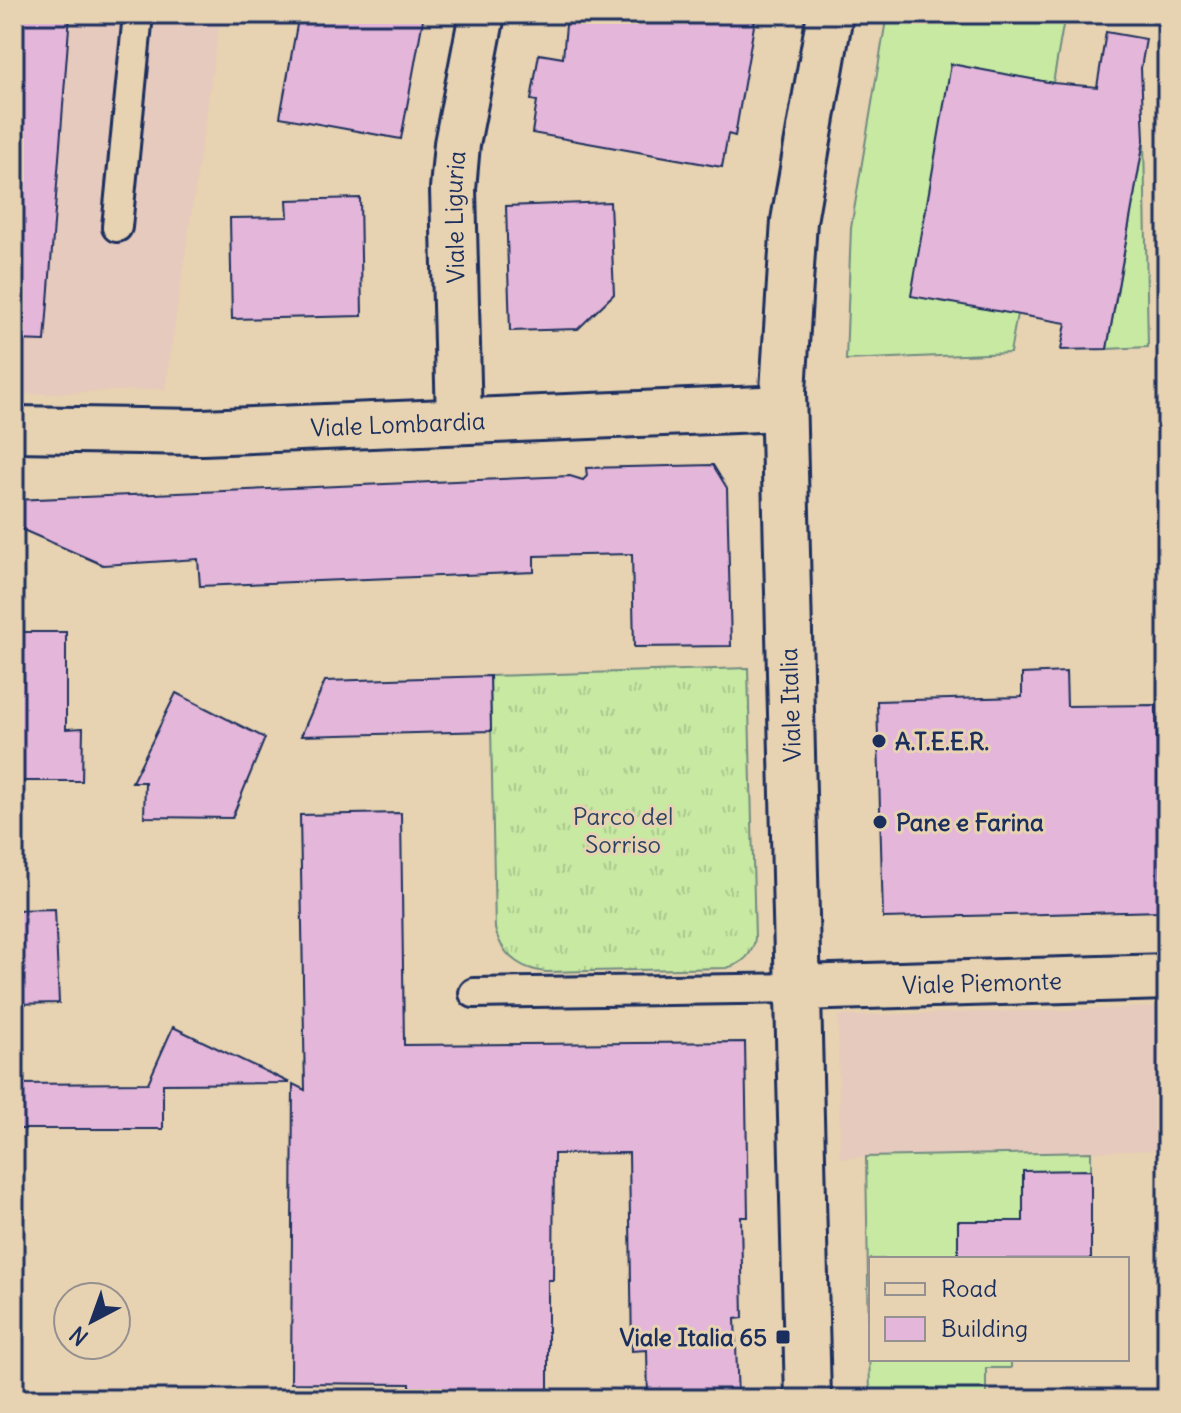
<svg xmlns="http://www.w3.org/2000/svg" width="1181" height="1413" font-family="Delius,sans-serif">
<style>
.built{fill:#e6cabd}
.grass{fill:url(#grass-tufts);stroke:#718c80;stroke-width:2}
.garden{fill:#c7e9a2;stroke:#718c80;stroke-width:2}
.building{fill:#e4b6d9;stroke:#1b2f5e;stroke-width:2}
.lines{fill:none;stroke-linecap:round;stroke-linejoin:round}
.service-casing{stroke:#1b2f5e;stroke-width:34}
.minor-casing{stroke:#1b2f5e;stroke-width:50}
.service{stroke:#e7d2b1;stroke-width:28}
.minor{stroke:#e7d2b1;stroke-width:44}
.poi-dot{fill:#1b2f5e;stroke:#e7d2b1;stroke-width:3}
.labels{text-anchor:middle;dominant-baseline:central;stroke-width:6;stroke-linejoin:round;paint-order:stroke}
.street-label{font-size:24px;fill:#1b2f5e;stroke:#e7d2b1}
.poi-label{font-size:24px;font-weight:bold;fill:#1b2f5e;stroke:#e7d2b1;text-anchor:start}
.park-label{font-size:24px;fill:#2c4265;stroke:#e7d2b1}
</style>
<defs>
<pattern id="grass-tufts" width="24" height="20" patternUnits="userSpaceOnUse" patternTransform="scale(2)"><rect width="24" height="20" fill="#c7e9a2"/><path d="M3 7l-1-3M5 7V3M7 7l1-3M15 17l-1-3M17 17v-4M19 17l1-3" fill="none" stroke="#aac88e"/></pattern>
</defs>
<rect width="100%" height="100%" fill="#e7d2b1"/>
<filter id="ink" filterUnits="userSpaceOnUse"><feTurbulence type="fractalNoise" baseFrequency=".0125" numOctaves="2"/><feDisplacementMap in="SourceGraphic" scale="16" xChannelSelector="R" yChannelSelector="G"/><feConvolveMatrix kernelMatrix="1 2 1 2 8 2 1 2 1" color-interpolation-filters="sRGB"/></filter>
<g filter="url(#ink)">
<g class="built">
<polygon points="14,14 221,14 165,389 14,395"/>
<polygon points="1167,1007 1167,1150 840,1158 838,1016"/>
</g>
<path class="grass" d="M748,668L755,938C753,954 743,964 726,968L546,972C519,969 502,955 495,929L490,676Z"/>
<g class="garden">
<polygon points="887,14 1027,15 1065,14 1053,83 952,65 1017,314 1010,353 846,360 851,228"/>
<polygon points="1144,140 1148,347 1107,349"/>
<polygon points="1091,1152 1091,1170 1023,1221 958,1221 958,1259 871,1259 871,1359 1011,1359 1011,1368 986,1368 986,1399 870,1399 866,1157"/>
</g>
<g class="building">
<polygon points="14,14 70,14 45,341 14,340"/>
<polygon points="299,14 424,14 401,139 280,117"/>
<polygon points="567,14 756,14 735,136 728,134 722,167 532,133 537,101 531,100 539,54 563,58"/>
<polygon points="1106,32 1146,39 1141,68 1144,140 1107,349 1061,350 1066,323 911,296 951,64 1053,83 1097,87"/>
<polygon points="360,198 362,316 232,319 230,218 288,217 287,200"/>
<polygon points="610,202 614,294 578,329 510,331 506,206"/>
<polygon points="713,465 727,488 731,646 634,647 632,554 534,556 534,572 200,586 198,559 103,565 14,526 14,500 570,476 583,480 587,476 586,468"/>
<polygon points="14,632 66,632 66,729 83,728 82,781 14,781"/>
<polygon points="1066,672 1067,706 1156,705 1162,911 883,918 877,701 1022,697 1022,674"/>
<polygon points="490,676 491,731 301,736 325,681"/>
<polygon points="176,693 265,738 232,818 144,817 145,782 132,782"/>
<polygon points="401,813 404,1045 745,1042 748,1217 741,1217 743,1318 735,1319 738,1399 648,1399 647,1350 632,1351 629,1153 554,1154 553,1280 548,1280 548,1399 410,1399 410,1384 291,1383 293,1084 305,1090 300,815"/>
<polygon points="55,909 59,1003 14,1004 14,910"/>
<polygon points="173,1027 290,1083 163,1084 163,1129 14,1129 14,1084 148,1083"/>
<polygon points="1091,1170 1091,1259 958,1259 958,1221 1023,1221 1023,1171"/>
</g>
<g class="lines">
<defs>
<g id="service">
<polyline points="117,227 138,14"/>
<polyline points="474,993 798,988"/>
</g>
<g id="minor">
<path id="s1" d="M459,421L453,189L457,144L482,14"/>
<path id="s2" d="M14,429L202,432L783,408"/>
<path id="s3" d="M798,988L1167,977"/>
<polyline points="808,1399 783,391 794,221 830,14"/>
</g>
</defs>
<use href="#service" class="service-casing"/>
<use href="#minor" class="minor-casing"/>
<use href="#service" class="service"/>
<use href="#minor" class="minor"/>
</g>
</g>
<g class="poi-dot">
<circle cx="879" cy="741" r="8"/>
<circle cx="880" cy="822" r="8"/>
<rect x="775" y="1329" width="16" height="16" rx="4"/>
</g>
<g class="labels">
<g class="street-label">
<text stroke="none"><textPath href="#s1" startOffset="204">Viale Liguria</textPath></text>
<text stroke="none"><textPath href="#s2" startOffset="384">Viale Lombardia</textPath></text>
<text transform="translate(790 705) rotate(-92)">Viale Italia</text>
<text stroke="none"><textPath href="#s3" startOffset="184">Viale Piemonte</textPath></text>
</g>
<g class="poi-label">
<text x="895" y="741">A.T.E.E.R.</text>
<text x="896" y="822">Pane e Farina</text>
<text x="767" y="1337" text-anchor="end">Viale Italia 65</text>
</g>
<g class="park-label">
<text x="623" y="816">Parco del<tspan x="623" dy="28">Sorriso</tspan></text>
</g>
</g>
<rect width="1181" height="1413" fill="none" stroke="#e7d2b1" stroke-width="48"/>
<rect x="24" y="24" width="1133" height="1365" fill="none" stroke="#1b2f5e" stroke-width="3" filter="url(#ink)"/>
<rect x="869" y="1257" width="260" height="104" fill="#e7d2b1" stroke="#959190" stroke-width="2"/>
<rect x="885" y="1283" width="40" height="12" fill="#e7d2b1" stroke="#959190" stroke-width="2"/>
<text x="941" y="1297" font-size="24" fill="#1b2f5e">Road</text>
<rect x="885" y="1317" width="40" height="24" fill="#e4b6d9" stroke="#959190" stroke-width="2"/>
<text x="941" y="1337" font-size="24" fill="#1b2f5e">Building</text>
<g transform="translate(92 1321) rotate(221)"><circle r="38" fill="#e7d2b1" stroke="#959190" stroke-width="2"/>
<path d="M0-6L14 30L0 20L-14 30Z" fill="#1b2f5e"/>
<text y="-12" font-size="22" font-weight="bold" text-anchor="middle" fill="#1b2f5e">N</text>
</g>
</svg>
